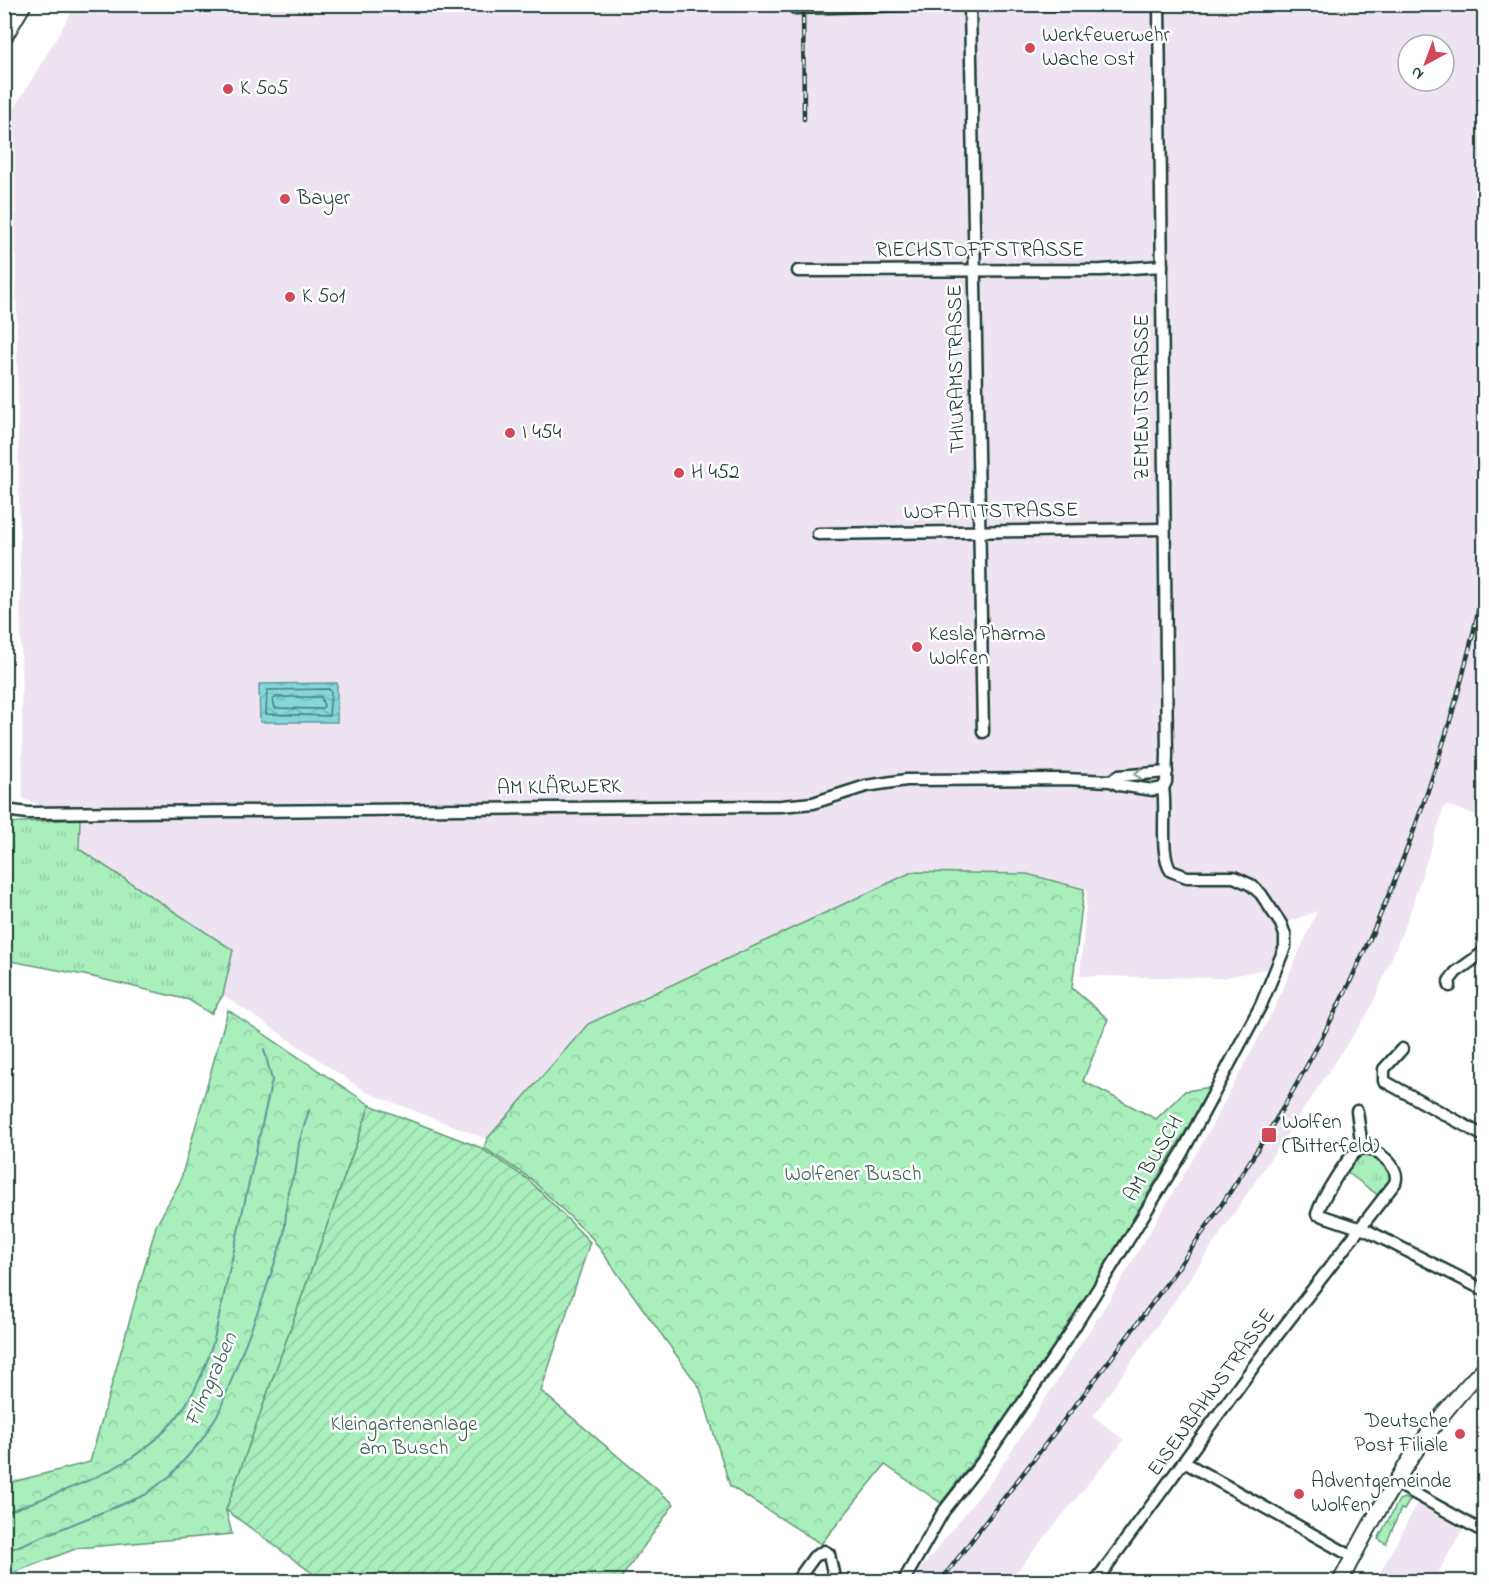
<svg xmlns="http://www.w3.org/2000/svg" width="1489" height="1586" font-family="'Indie Flower',sans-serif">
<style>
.built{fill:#eee4f1;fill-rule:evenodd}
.grass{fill:url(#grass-tufts);stroke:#649678;stroke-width:1.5}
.forest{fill:url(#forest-crowns);stroke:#649678;stroke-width:1.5}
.garden{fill:url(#garden-furrows);stroke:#649678;stroke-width:1.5}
.water{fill:url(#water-waves);stroke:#5c9999;stroke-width:1.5}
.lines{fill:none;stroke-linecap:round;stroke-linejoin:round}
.shore{stroke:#487b77;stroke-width:1.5}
.stream{stroke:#5c9999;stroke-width:2}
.minor-casing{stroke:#1f3d34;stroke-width:15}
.major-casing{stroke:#1f3d34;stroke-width:18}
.minor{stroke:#fff;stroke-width:10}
.major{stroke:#fff;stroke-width:14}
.rail-casing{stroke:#1f3d34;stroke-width:4.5}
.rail{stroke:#fff;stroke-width:2;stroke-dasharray:7;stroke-linecap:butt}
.oneway{stroke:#8f9e9a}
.poi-dot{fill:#d1495b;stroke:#fff;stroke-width:2}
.labels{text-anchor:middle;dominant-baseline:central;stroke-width:5;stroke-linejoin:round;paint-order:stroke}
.poi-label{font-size:21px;fill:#1f3d34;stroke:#fff;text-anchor:start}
.street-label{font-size:21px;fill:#1f3d34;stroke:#fff}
.park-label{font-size:21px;fill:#3a614f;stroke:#fff}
.water-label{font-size:22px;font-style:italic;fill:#38645e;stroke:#fff}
</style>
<defs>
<pattern id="grass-tufts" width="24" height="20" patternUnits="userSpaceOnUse" patternTransform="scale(1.5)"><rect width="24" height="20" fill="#a8efbc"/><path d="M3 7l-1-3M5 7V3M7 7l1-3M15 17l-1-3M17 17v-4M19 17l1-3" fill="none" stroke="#90cea2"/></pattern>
<pattern id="forest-crowns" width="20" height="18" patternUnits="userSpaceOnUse" patternTransform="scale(1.5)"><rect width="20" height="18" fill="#a8efbc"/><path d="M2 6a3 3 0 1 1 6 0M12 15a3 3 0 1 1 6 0" fill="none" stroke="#90cea2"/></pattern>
<pattern id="garden-furrows" width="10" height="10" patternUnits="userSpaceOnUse" patternTransform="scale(1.5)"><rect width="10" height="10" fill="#a8efbc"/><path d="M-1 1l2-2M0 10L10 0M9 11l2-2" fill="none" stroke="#90cea2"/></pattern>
<pattern id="water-waves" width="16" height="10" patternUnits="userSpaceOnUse" patternTransform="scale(1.5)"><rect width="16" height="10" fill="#85d7dc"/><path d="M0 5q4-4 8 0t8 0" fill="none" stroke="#72b9bd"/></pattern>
</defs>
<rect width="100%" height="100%" fill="#fff"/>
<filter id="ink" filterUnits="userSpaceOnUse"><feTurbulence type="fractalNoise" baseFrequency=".0167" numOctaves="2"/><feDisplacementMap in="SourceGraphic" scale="12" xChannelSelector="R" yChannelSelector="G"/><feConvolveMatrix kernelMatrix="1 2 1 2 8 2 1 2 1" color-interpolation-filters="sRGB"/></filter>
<g filter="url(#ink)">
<g class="built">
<path d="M76,5H1484V817L1445,805L1407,921L1370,1010L1188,1282L1093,1416L1124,1440L1009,1581H911L996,1475L1111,1297L1203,1142L1275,1007L1317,911L1289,922L1292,936L1283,965L1223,978L1080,976L1087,889L1027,874L588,1024L487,1139L366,1092L223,995L232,950L79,849L80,819L23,799L14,109ZM1408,45H1444V81H1408Z"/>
<polygon points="1417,1504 1463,1529 1439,1571 1457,1581 1375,1582"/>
</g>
<g class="grass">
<polygon points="80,819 79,849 233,950 223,995 211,1014 189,1000 89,976 5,960 5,823"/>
<polygon points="1367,1153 1390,1170 1391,1179 1379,1196 1347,1172 1359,1155"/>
<polygon points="1404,1498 1410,1500 1404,1510 1401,1509 1386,1544 1378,1539 1399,1500"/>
</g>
<g class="forest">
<polygon points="912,872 1027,874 1084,889 1072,988 1108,1019 1083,1081 1156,1119 1185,1091 1212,1087 1041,1372 941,1503 885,1465 821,1544 730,1486 700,1388 592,1238 530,1178 484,1148 487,1139 588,1024"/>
<polygon points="228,1010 370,1105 226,1510 232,1534 78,1548 5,1576 4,1490 9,1483 90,1462 156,1226 180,1182"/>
</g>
<polygon class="garden" points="370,1105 479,1147 529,1180 590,1242 541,1391 674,1504 619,1581 323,1581 226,1510"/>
<polygon class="water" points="337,683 337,722 260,722 259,684"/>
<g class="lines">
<g class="shore">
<polygon points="329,689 331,692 329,716 266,714 267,690"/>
<polygon points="276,697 321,697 324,706 321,709 275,708 273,700"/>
</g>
<g class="stream">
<path d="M4,1513C105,1475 183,1455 214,1339L272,1080L264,1049"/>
<polyline points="4,1552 145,1495 171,1475 201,1441 219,1412 263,1298 284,1235 288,1191 296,1169 299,1143 309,1110"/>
</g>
<defs>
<g id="minor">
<polyline points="970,4 983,732"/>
<polyline points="995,4 1159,5"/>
<polyline points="1159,4 1167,755 1166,782 1163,788"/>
<polyline points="795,8 949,4"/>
<polyline points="798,271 1102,270 1162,266"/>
<polyline points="818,534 1164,529"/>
<polyline points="1111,781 1118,776 1167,772"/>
<polyline points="4,810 28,813 781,806 813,803 866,786 906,780 1064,779 1111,781 1119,785 1153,790 1163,788"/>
<polyline points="1450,986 1449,981 1456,972 1484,952"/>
<polyline points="1402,1049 1384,1069 1384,1081 1484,1136"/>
<path d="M1357,1111L1362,1148C1348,1153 1322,1199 1317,1214L1368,1231L1484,1290"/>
<polyline points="1184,1462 1353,1557"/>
<polyline points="1394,1482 1484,1532"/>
<polyline points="796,1582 814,1557 824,1551 829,1554 835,1582"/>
<path d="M903,1582L943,1512L986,1457L1073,1329L1182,1153L1261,1005L1285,947V935L1281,924L1261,894L1251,885L1234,877H1187L1171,871C1159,855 1167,809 1163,788"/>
<path d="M1095,1582L1265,1351L1395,1183C1401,1166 1377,1149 1362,1148"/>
</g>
<g id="major">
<polyline points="4,38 24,4"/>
<path d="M1340,1582C1380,1504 1422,1430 1484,1368"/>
</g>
</defs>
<use href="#minor" class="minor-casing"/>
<use href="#major" class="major-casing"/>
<use href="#minor" class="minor"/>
<use href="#major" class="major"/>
<defs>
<g id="rail">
<polyline points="803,4 804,119"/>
<path d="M940,1582C1063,1418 1198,1258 1299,1080C1385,927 1449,756 1484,584"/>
</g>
</defs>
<use href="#rail" class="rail-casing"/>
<use href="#rail" class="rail"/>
</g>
<defs><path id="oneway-chevron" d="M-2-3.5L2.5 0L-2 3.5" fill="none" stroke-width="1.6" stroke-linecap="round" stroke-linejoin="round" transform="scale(1.5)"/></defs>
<use class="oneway" href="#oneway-chevron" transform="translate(1138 774) rotate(175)"/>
</g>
<g class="poi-dot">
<circle cx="1030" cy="48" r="6"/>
<circle cx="228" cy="89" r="6"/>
<circle cx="285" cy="199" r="6"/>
<circle cx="290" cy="297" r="6"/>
<circle cx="510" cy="433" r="6"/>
<circle cx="679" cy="473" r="6"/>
<circle cx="917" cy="647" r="6"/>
<rect x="1261" y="1127" width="16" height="16" rx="3"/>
<circle cx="1460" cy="1434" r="6"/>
<circle cx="1299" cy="1494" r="6"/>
</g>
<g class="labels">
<g class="poi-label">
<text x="1042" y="36">Werkfeuerwehr<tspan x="1042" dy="24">Wache Ost</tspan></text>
<text x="240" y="89">K 505</text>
<text x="297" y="199">Bayer</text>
<text x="302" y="297">K 501</text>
<text x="522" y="433">I 454</text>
<text x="691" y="473">H 452</text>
<text x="929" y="635">Kesla Pharma<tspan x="929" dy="24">Wolfen</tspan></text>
<text x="1282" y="1123">Wolfen<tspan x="1282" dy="24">(Bitterfeld)</tspan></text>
<text x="1448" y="1422" text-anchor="end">Deutsche<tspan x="1448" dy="24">Post Filiale</tspan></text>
<text x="1311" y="1482">Adventgemeinde<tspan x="1311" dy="24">Wolfen</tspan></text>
</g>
<g class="street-label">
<text x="980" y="251">RIECHSTOFFSTRASSE</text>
<text transform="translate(957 369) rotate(-91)">THIURAMSTRASSE</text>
<text transform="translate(1143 397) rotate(-90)">ZEMENTSTRASSE</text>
<text transform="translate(991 512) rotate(-1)">WOFATITSTRASSE</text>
<text transform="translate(559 788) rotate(-1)">AM KLÄRWERK</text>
<text transform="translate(1154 1159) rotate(-59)">AM BUSCH</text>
<text transform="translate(1212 1393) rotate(-54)">EISENBAHNSTRASSE</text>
</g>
<g class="park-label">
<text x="853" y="1175">Wolfener Busch</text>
<text x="404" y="1425">Kleingartenanlage<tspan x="404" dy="24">am Busch</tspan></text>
</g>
<g class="water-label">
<text transform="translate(212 1380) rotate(-66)">Filmgraben</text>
</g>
</g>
<rect width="1489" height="1586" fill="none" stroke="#fff" stroke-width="24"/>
<rect x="12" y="12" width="1465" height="1562" fill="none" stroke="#1f3d34" stroke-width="2" filter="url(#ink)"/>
<g transform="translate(1426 63) rotate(221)"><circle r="28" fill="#ffffff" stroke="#a5b1ae" stroke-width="1.5"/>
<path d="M0-4.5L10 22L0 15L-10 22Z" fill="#d1495b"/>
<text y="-9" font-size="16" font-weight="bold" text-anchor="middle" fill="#1f3d34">N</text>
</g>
</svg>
